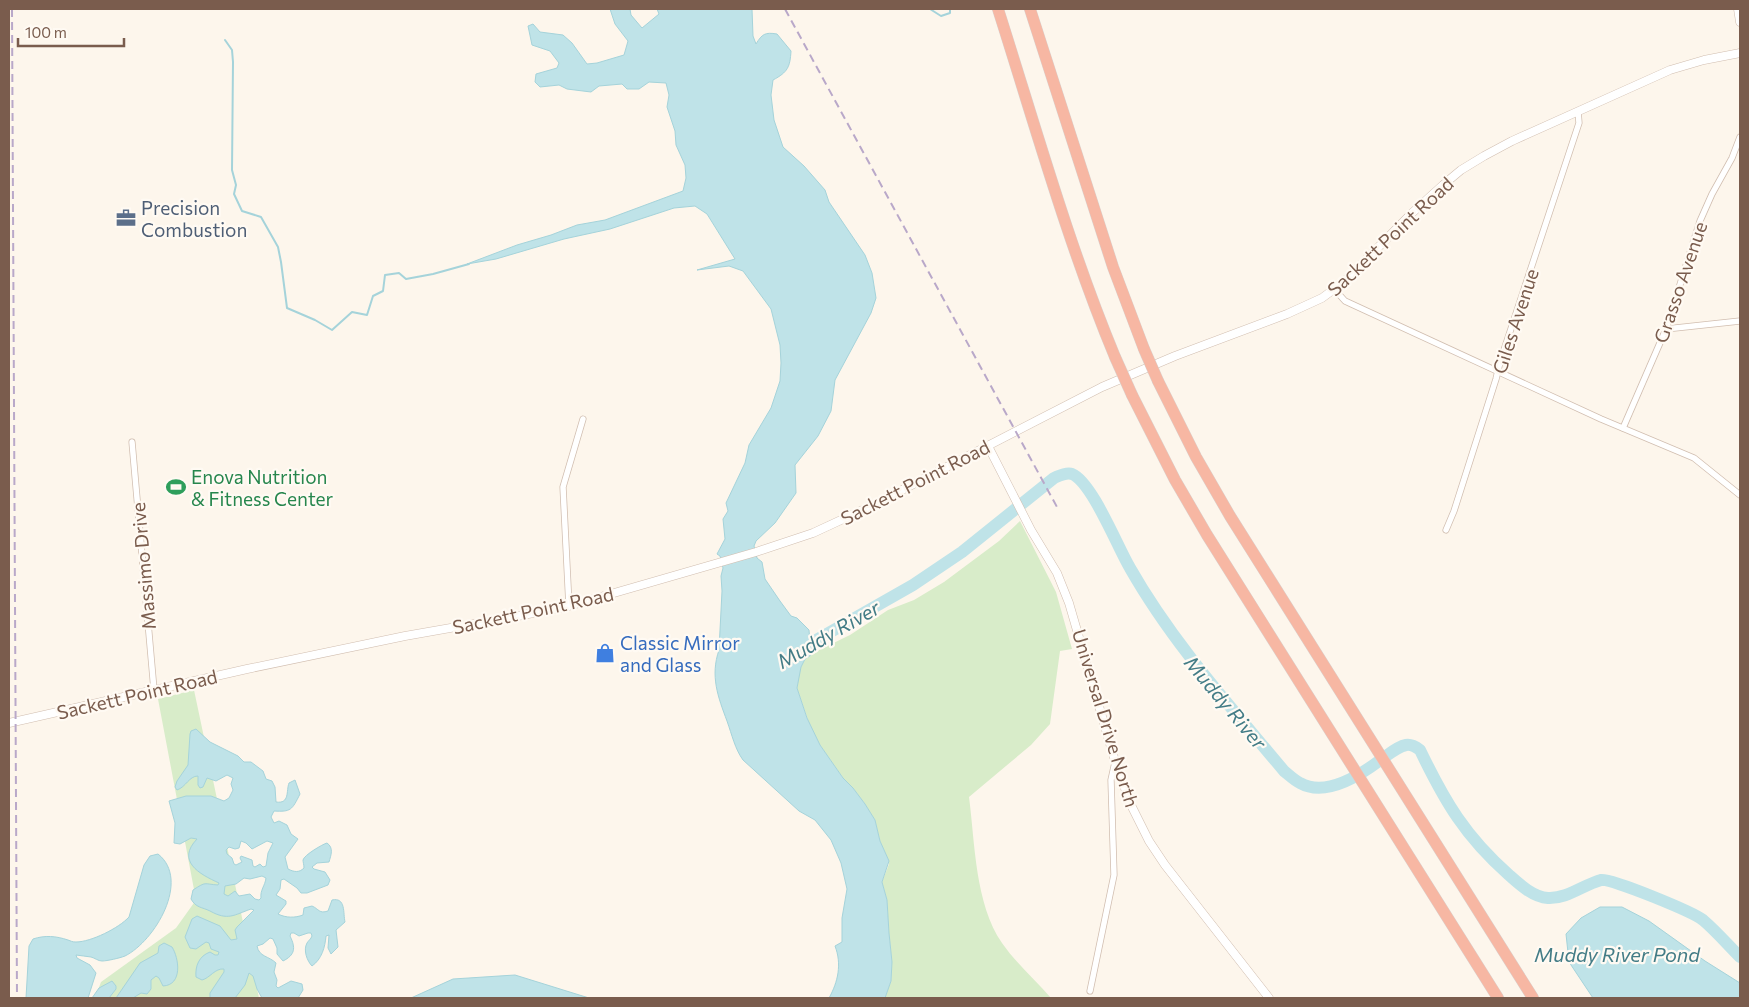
<svg xmlns="http://www.w3.org/2000/svg" width="1749" height="1007" font-family="Commissioner,sans-serif">
<style>
.green{fill:#d8ecc9}
.water{fill:#bfe3e8;stroke:#a5d3da;fill-rule:evenodd}
.lines{fill:none;stroke-linecap:round;stroke-linejoin:round}
.stream{stroke:#a5d3da;stroke-width:2}
.river{stroke:#bfe3e8;stroke-width:12}
.minor-casing{stroke:#d1beb0;stroke-width:7}
.tertiary-casing{stroke:#d1beb0;stroke-width:9}
.motorway-casing{stroke:#dad1cd;stroke-width:12}
.minor{stroke:#fff;stroke-width:5.5}
.tertiary{stroke:#fff;stroke-width:8}
.motorway{stroke:#f7b7a3;stroke-width:11}
.rail{stroke:#b9a8c9;stroke-width:2;stroke-dasharray:8 5;stroke-linecap:butt}
.motorway-bridge-casing{stroke:#dad1cd;stroke-width:12;stroke-linecap:butt}
.motorway-bridge{stroke:#f7b7a3;stroke-width:11}
.labels{text-anchor:middle;dominant-baseline:central;stroke-width:4.5;stroke-linejoin:round;paint-order:stroke}
.service-label{font-size:19px;fill:#4e5e75;stroke:#fffaf3;text-anchor:start}
.street-label{font-size:19px;fill:#7a5c4d;stroke:#fffaf3}
.leisure-label{font-size:19px;fill:#27864d;stroke:#fffaf3;text-anchor:start}
.shop-label{font-size:19px;fill:#366cbe;stroke:#fffaf3;text-anchor:start}
.water-label{font-size:20px;font-style:italic;fill:#437c86;stroke:#fffaf3}
</style>
<rect width="100%" height="100%" fill="#fdf6ec"/>
<g class="green">
<path d="M1020,521L1056,592L1072,649L1060,651L1050,724L1031,745L969,797C975,843 975,904 1002,943C1016,963 1035,980 1051,998H885L891,981L892,962L889,933L887,900L882,882L889,864L888,859L880,841L875,820L865,804L853,788L843,778L820,745L809,723L797,688L799,671L805,659L813,653L850,635L888,610L914,600L944,582L999,541Z"/>
<polygon points="194,690 259,998 95,998 101,982 176,928 196,900 158,699"/>
</g>
<g class="water">
<path d="M610,9H630L631,15L642,28L659,14L657,9H752L753,36L756,44C762,34 765,32 777,34L791,51C790,67 788,72 773,80L771,95L774,120L783,147L804,166L825,190L829,202L865,255L872,273L876,298L871,313L835,380L831,411L818,436L795,465L796,493L775,523L756,541L754,546L757,558L762,562L765,579L780,601L791,616L797,618L809,630L811,655L805,659L801,667L797,688L807,718L820,745L843,778L853,788L865,804L875,820L880,841L889,861L882,882L887,900L889,933L892,962L891,981L885,998H829C838,982 842,964 835,946L842,942V918L847,889L841,863L831,840L815,820L799,811L743,760C735,749 732,735 727,721C718,697 710,676 719,650L722,591L721,576L723,568L720,556L717,554L725,539L723,519L728,511L726,503L745,463L749,445L771,408L780,381L781,363L780,345L771,309L743,271L729,266L697,270L735,259L707,214L695,206L674,208L610,229L564,239L496,259L467,264L517,245L551,235L577,225L605,220L683,191L686,178L685,165L676,145L675,131L667,107L669,95L666,83L649,82L639,89H627L622,84L599,86L591,92L567,89L559,85L540,87L535,82L536,74L557,68L559,63L550,51L532,45L528,26L533,24L540,32L563,35L572,43L587,64L597,63L624,55L628,41L615,24Z"/>
<path d="M196,729L210,742L238,756L244,762H251L263,771L266,779L272,781L275,787L276,802C290,804 286,791 289,783L295,780L300,794C292,810 291,812 274,811L271,817L274,823L279,821L287,825L291,834L298,839L285,857L288,869C294,872 299,873 304,868C304,865 303,862 303,860C304,855 323,844 327,843C334,848 331,855 329,862L317,863L312,867L314,869L325,872L330,880L328,885L307,893H301L297,888L284,879L281,880L280,889L276,895L286,901V904L278,914C286,918 295,918 303,915L304,908L312,906C319,909 319,914 328,911L332,900C346,897 343,913 345,922L336,930L338,947L331,954L328,948L329,935L326,936C325,947 322,959 312,966C307,961 303,950 307,943C308,941 311,939 312,936L311,933H308L299,936L294,933H291L290,936C296,948 295,955 283,961L277,954V948L273,939L270,938L263,944L257,946C259,957 269,956 276,963L274,972L277,980L276,986L278,988L291,981L302,984L303,990L298,998H262L257,989L253,976L249,973L245,985L235,998H210V993L224,972V969C215,968 210,978 202,980L196,977C195,966 199,956 210,952L215,955H218L219,952L211,949L209,943L206,942L196,949L190,948L185,937L192,919L197,916L220,926L231,940L237,939L235,930L237,927L254,910L251,909C234,915 228,921 210,911C202,907 196,908 191,899L193,890C207,881 203,884 218,885L219,883C199,874 176,861 197,839L191,838L180,844L174,843L175,823L169,801L186,796H211L224,801L229,798L233,790L231,784L233,778L227,775L216,781L207,778L203,787L200,788L198,785V776C189,776 186,787 177,790L175,787L177,781L188,765L190,734L191,731ZM241,841L246,843L252,849L267,841L273,843L268,853L266,866L263,867L260,864L255,867L253,866L252,860L241,856L240,858L242,862L236,865L234,864L232,858L227,854L226,850L229,847L235,849L239,848ZM262,876L266,878C265,886 260,890 261,898L259,900L255,899L250,894L239,896L235,891L228,896L224,894L225,886L236,884L244,878L250,879Z"/>
<path d="M158,854C191,880 155,941 125,956C120,958 107,961 102,961C98,961 95,958 91,957C86,956 81,956 76,955L77,958L90,965L96,973L88,998H26L29,946L33,939C45,935 56,936 68,940C71,941 72,942 76,942C91,942 119,928 129,917L144,865L150,856Z"/>
<polygon points="1600,907 1622,907 1649,921 1705,961 1740,983 1740,998 1593,998 1569,962 1566,934 1581,918"/>
<path d="M164,943L172,947C179,958 183,985 163,986L159,978L156,976L151,980V989L147,994L141,993L133,998H116L140,963L158,953L159,946Z"/>
<polygon points="515,975 589,998 411,998 453,979"/>
<polygon points="112,981 116,986 116,989 109,998 92,998 99,988"/>
</g>
<g class="lines">
<g class="stream">
<polyline points="930,9 941,16 950,13 950,9"/>
<polyline points="225,40 232,50 233,62 232,170 236,185 234,194 242,211 261,217 278,247 281,262 287,308 315,320 332,330 352,312 367,315 373,296 383,291 385,275 399,273 406,279 433,274 469,264"/>
</g>
<path class="river" d="M797,651L913,585L962,552L1054,478C1059,476 1066,472 1072,474C1092,482 1118,548 1130,568C1172,642 1230,706 1284,771C1289,775 1294,780 1300,783C1325,797 1359,776 1379,761C1387,756 1396,747 1406,745C1411,744 1416,747 1420,750C1445,802 1465,836 1509,875C1519,884 1533,897 1548,898C1567,899 1583,885 1601,880C1611,878 1693,912 1703,920C1716,931 1728,945 1740,957"/>
<defs>
<g id="minor">
<polyline points="1335,290 1345,301 1601,419 1694,458 1740,495"/>
<polyline points="1666,329 1740,321"/>
<polyline points="1623,428 1666,329 1700,221 1712,194 1732,158 1740,137"/>
<polyline points="132,442 154,690"/>
<polyline points="1446,530 1454,511 1496,379 1500,362 1579,123 1578,111"/>
<polyline points="569,606 563,487 583,419"/>
<polyline points="1090,991 1114,875 1111,780 1115,762"/>
</g>
<g id="tertiary">
<polyline points="1738,9 1740,22"/>
<polyline points="988,446 1031,530 1057,573 1069,603 1115,761 1131,805 1149,841 1165,865 1269,998"/>
<polyline points="9,723 247,669 405,636 513,617 569,606 756,552 813,533 869,507 1102,387 1175,356 1287,314 1322,298 1345,281 1412,213 1443,185 1461,170 1484,156 1512,141 1670,70 1704,60 1740,53"/>
</g>
<g id="motorway">
<path d="M998,9C1035,125 1068,244 1115,357"/>
<polyline points="1030,9 1113,267 1144,349"/>
<polyline points="1158,381 1196,457 1230,516 1533,998"/>
<polyline points="1132,395 1175,480 1207,535 1498,998"/>
</g>
</defs>
<use href="#minor" class="minor-casing"/>
<use href="#tertiary" class="tertiary-casing"/>
<use href="#motorway" class="motorway-casing"/>
<use href="#minor" class="minor"/>
<use href="#tertiary" class="tertiary"/>
<use href="#motorway" class="motorway"/>
<g class="rail">
<polyline points="12,9 17,998"/>
<polyline points="785,9 1057,507"/>
</g>
<defs>
<g id="motorway-bridge">
<polyline points="1144,349 1158,381"/>
<polyline points="1115,357 1132,395"/>
</g>
</defs>
<use href="#motorway-bridge" class="motorway-bridge-casing"/>
<use href="#motorway-bridge" class="motorway-bridge"/>
</g>
<defs>
<symbol id="office-bare" viewBox="-9 -9 18 18"><path d="M-6-3h4V-5.5h4V-3h4V5H-6ZM-1-4.5V-3h2v-1.5ZM-6 0V1H6V0Z" fill="#5c6f8a" stroke="#fffaf3" stroke-width="2.5" paint-order="stroke"/></symbol>
<symbol id="stadium-bare" viewBox="-9 -9 18 18"><path d="M0-5a6.5 5 0 1 0 0 10a6.5 5 0 1 0 0-10ZM-3.5-1.8h7v3.6h-7Z" fill="#2e9e5b" stroke="#fffaf3" stroke-width="2.5" paint-order="stroke"/></symbol>
<symbol id="shop-bare" viewBox="-9 -9 18 18"><path d="M-5-2.5h2.3a2.7 3.5 0 0 1 5.4 0H5L5.5 6h-11ZM-1.5-2.5h3a1.5 2.3 0 0 0-3 0Z" fill="#3f7fe0" stroke="#fffaf3" stroke-width="2.5" paint-order="stroke"/></symbol>
</defs>
<g fill-rule="evenodd">
<use href="#office-bare" x="112" y="204" width="28" height="28"/>
<use href="#stadium-bare" x="162" y="473" width="28" height="28"/>
<use href="#shop-bare" x="591" y="639" width="28" height="28"/>
</g>
<g class="labels">
<g class="service-label">
<text x="141" y="207">Precision<tspan x="141" dy="22">Combustion</tspan></text>
</g>
<g class="street-label">
<text transform="translate(1390 236) rotate(-43)">Sackett Point Road</text>
<text transform="translate(1680 282) rotate(-71)">Grasso Avenue</text>
<text transform="translate(1515 321) rotate(-72)">Giles Avenue</text>
<text transform="translate(915 482) rotate(-27)">Sackett Point Road</text>
<text transform="translate(143 566) rotate(-95)">Massimo Drive</text>
<text transform="translate(533 610) rotate(-12)">Sackett Point Road</text>
<text transform="translate(137 694) rotate(-13)">Sackett Point Road</text>
<text transform="translate(1106 718) rotate(73)">Universal Drive North</text>
</g>
<g class="leisure-label">
<text x="191" y="476">Enova Nutrition<tspan x="191" dy="22">&amp; Fitness Center</tspan></text>
</g>
<g class="shop-label">
<text x="620" y="642">Classic Mirror<tspan x="620" dy="22">and Glass</tspan></text>
</g>
<g class="water-label">
<text transform="translate(828 634) rotate(-30)">Muddy River</text>
<text transform="translate(1226 702) rotate(50)">Muddy River</text>
<text x="1617" y="954">Muddy River Pond</text>
</g>
</g>
<rect width="1749" height="1007" fill="none" stroke="#7a5c4d" stroke-width="20"/>
<path d="M18 38v8h106v-8" fill="none" stroke="#7a5c4d" stroke-width="2.5"/>
<text x="25" y="38" font-size="15" fill="#7a5c4d" stroke="#fffaf3" stroke-width="4" paint-order="stroke">100 m</text>
</svg>
